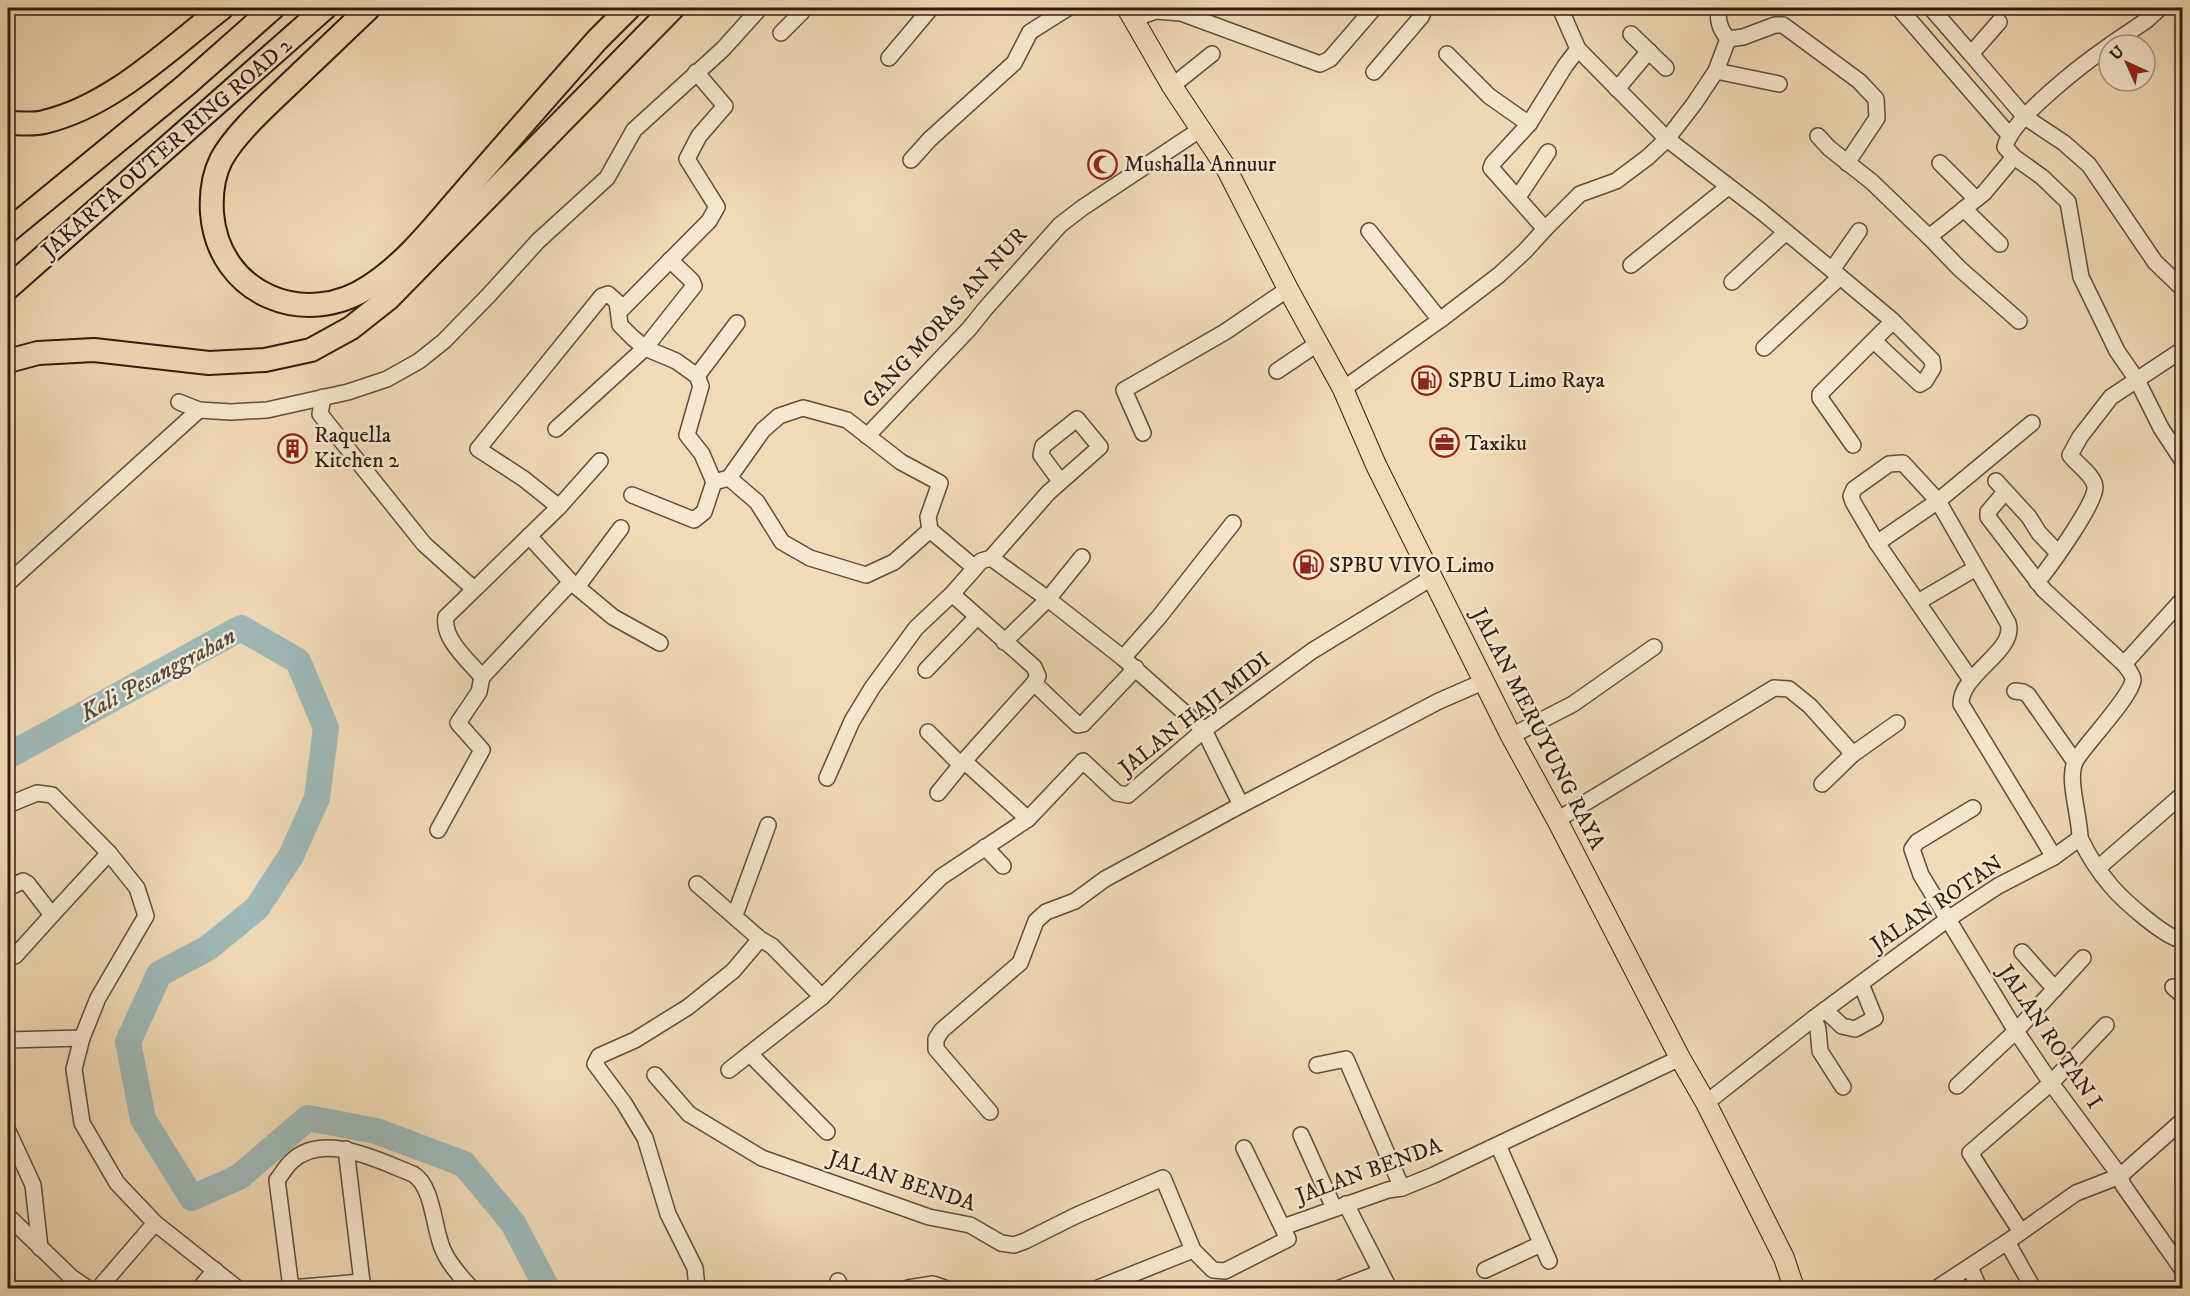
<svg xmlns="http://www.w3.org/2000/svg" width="2190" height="1296" font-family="'IM FELL DW Pica',serif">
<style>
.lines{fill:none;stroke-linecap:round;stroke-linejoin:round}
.river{stroke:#9eb9b8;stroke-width:26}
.minor-casing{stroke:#604c3c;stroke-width:18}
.major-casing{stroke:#301c13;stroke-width:22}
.highway-casing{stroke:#301c13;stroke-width:26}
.minor{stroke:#f6e8d0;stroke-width:15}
.major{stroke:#f1dbb7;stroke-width:20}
.highway{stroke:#f1dbb7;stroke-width:22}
.labels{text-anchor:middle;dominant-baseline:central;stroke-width:5;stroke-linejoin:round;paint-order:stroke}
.street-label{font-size:22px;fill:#301c13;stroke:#f6e8d0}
.poi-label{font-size:22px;fill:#301c13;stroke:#f6e8d0;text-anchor:start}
.water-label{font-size:24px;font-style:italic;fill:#514b45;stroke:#f6e8d0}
</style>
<rect width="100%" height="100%" fill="#f1dbb7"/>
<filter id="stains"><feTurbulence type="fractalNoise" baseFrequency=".00333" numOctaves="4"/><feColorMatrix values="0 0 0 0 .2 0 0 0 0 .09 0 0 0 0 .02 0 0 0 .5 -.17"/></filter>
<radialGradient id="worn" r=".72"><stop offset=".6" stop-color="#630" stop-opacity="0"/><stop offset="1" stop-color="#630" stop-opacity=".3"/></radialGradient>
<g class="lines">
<polyline class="river" points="8,756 241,628 298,661 326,728 317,798 291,856 257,908 208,948 159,974 128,1042 143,1119 192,1198 239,1177 308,1118 376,1131 464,1164 513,1223 547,1288"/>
<defs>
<g id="minor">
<polyline points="1899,8 2010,136"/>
<polyline points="1931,8 1971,54"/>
<polyline points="1133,19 1156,11 1181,13 1320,64 1330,59 1374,8"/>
<polyline points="1999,22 1971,54 2025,117 2064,143 2089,165 2155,262 2182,288"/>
<polyline points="781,33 802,12 797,8"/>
<polyline points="1631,34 1666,68"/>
<polyline points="1728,39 1743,37 1775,25 1783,25 1859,81 1876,99 1877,118 1847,163"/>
<polyline points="2110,45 2147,20 2160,8"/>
<path d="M2109,46C2084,63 2011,119 2005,147L2014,157L2042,177L2068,202L2081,277L2117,351L2137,380L2161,428L2182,460"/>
<polyline points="1578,49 1667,139 1762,212 1832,270 1893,321 1932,360 1933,368 1925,381 1920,384 1874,341"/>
<polyline points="1447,54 1489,96 1529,124"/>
<polyline points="889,58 931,8"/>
<polyline points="1716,71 1779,84"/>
<polyline points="1374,72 1421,17 1425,8"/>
<polyline points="1172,86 1212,54"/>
<polyline points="1617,89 1649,51"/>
<polyline points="1818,136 1829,148 1872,182 1929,237 1984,193 2014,157"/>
<polyline points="911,160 930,139 1014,63 1030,32 1068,8"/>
<polyline points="1940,163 1976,199"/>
<polyline points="1518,197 1548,152"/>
<polyline points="1964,209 2000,244"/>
<polyline points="1545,229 1491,168 1493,163 1529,124 1565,66 1578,49 1560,8"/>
<polyline points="1369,231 1440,320"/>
<polyline points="1929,237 1960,269 2019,321"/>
<polyline points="1631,265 1728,187"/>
<polyline points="1832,270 1859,231"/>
<polyline points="1732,282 1786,232"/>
<polyline points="620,311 709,221 717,207 687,159 699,136 725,106 696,72"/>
<polyline points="1764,348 1840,277"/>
<polyline points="1277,371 1317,344"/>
<polyline points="697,376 737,323"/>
<path d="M1343,389L1440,320L1499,275L1525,251L1545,229L1580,194L1616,181L1648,157L1667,139L1694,104L1716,71L1728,39C1720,29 1717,21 1719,8"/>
<polyline points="323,397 320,414 424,544 474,589"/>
<polyline points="199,410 231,412 267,410 348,392 387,379 419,361 444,341 488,296 538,241 607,178 634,130 723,49 760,8"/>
<polyline points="556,429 645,348 694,286 692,281 670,260"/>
<polyline points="1143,433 1124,390 1225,332 1288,289"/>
<polyline points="867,436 969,329 985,309 1060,225 1082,208 1201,129"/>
<polyline points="1853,445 1820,398 1820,394 1893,321"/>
<polyline points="729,478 757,502 782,542 810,558 866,575 894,562 930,530"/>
<polyline points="1996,481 2029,517 2039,533 2058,553"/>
<polyline points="714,482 729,478 763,430 779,416 803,408 847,420 901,462 940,483 928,517 930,530 975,568 981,561 991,558 1048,493 1100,447 1077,419 1043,446 1041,455 1060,481"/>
<path d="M2005,492L1988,512V517L2044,590L2124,664C2127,668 2133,674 2133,680C2131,697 2087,742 2076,760C2066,777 2080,816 2080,838"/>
<polyline points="559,507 524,479 478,449 602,296 608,294 617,302 620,325 633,338 645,348 676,361 697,376 701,386 687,435 702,454 714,482 704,512 694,520 632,495"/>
<polyline points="529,536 571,582"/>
<polyline points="1877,543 1938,501 2032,423"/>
<polyline points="991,558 1048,599 1123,658 1204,730 1241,805"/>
<path d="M2037,582C2049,568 2096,503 2095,487C2094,475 2076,464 2070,455L2080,437L2111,397L2182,350"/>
<polyline points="8,583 199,410 179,402"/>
<polyline points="577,587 621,528"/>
<polyline points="1918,602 1976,568"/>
<polyline points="1004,642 1048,599 1082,557"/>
<polyline points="1123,658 1159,617 1233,523"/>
<polyline points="2124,664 2182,600"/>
<polyline points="926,670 976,618"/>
<polyline points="482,677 571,582 613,617 660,643"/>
<path d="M1971,680L1877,543L1853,502L1851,496L1854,489L1889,464L1903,463L1938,501L2008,623C2017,651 1960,674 1961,704L2054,857"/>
<polyline points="1034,683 1078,725 1083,724 1136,668"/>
<polyline points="2015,691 2023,692 2028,695 2075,762"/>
<polyline points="928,732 961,765"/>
<polyline points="1511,736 1573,704 1654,647"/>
<polyline points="964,761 1028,819"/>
<polyline points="827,778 852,721 872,688 916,628 952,594 975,568"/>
<polyline points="1822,784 1853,754"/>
<polyline points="938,793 964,761 1034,683 1038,676 1034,667 952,594"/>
<polyline points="8,805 37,793 52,795 109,853 137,888 146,916 98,998 82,1038 74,1069 82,1123 117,1183 155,1223 237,1288"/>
<polyline points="1973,808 1917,842 1912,849 1921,875 2016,1031 2051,1083 2120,1176 2123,1185 2182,1269"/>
<polyline points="1557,820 1774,688 1789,689 1810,706 1853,754 1897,723"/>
<path d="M438,830L482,750L458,723L479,692L482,677C469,661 442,639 446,617L559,507L600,461"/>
<polyline points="985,847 1003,866"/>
<polyline points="2098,868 2182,795"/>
<polyline points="697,884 760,939 772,946 822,997"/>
<polyline points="8,888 23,881 28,884 52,915 15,956 8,956"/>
<polyline points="52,915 109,853"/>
<polyline points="735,915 768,825"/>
<polyline points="2022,952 2055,989"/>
<polyline points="2173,987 2182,995"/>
<polyline points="1825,1010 1842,1026 1855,1029 1875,1018 1861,984"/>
<polyline points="1814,1018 1818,1029 1820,1051 1843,1087"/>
<polyline points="8,1040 82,1038"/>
<polyline points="750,1054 827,1132"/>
<polyline points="1317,1065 1346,1059 1402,1188"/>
<polyline points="729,1070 822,997 941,877 1028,819 1083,761 1117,793 1128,795 1204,730 1312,651 1433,577"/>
<polyline points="655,1075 689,1114 762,1158 929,1217 970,1225 1001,1243 1014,1245 1025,1241 1075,1216 1163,1178 1193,1250 1213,1270 1225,1271 1288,1239 1244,1148"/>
<polyline points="1957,1086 2016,1031 2083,958"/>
<path d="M1706,1103L1814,1018L1948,919L1998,886L2054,857L2080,838C2088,855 2099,872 2111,886C2123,900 2165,938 2182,940"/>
<polyline points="990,1112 936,1049 936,1039 942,1030 1020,963 1036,921 1046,912 1075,901 1105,879 1241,805 1439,701 1485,681"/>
<polyline points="8,1131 33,1185 40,1248"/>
<polyline points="1301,1135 1334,1208"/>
<polyline points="1498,1145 1549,1261"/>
<polyline points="346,1149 362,1282 365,1288"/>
<polyline points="1346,1204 1389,1288"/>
<polyline points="10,1218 71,1277 87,1288"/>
<polyline points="1283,1227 1388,1190 1402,1188 1434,1175 1680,1058"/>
<polyline points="2021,1232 1970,1153 2051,1083 2106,1025"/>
<polyline points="2007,1242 2033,1288"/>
<polyline points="1970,1267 1979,1288"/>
<polyline points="1485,1270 1541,1244"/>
<polyline points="838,1281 841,1288"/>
<polyline points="99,1288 155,1223"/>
<polyline points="200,1288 215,1270"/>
<path d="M291,1288L277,1180C282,1174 286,1166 292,1161C324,1131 379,1161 413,1174C434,1187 433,1228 443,1250C449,1264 461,1277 471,1288"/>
<polyline points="291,1288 362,1282"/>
<polyline points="697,1288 695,1268 668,1214 645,1138 624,1103 595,1064 599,1056 635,1040 688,1007 733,971 760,939"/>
<polyline points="908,1288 933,1284 945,1288"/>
<polyline points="1098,1288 1193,1250"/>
<polyline points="1340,1288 1374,1275 1380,1288"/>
<polyline points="1937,1288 2007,1242 2076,1193 2120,1176 2182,1121"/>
</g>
<polyline id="major" points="1127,8 1172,86 1225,166 1288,289 1343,389 1376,465 1511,736 1557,820 1680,1058 1706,1103 1784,1258 1794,1288"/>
<g id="highway">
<path d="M369,8C340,36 310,64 281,92C262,110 233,137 221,160C213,176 211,197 212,213C218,294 305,330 370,286C407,262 434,226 463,193C507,142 552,91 597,40L629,8"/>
<path d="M8,123C19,123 33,125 44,122C112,106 168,50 222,8"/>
<polyline points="8,231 186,85 273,8"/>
<polyline points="8,288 325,8"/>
<polyline points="8,361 38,353 94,350 209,363 265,360 311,350 351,328 389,298 673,8"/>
</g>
</defs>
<use href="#minor" class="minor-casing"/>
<use href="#major" class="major-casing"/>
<use href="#highway" class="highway-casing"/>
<use href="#minor" class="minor"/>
<use href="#major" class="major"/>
<use href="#highway" class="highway"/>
</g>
<defs>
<symbol id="mosque-ring" viewBox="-11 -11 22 22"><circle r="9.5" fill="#f6e8d0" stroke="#8f2418" stroke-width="1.5"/><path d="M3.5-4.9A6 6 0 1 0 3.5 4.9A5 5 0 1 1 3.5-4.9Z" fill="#8f2418"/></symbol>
<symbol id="fuel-ring" viewBox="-11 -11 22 22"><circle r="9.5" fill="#f6e8d0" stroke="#8f2418" stroke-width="1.5"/><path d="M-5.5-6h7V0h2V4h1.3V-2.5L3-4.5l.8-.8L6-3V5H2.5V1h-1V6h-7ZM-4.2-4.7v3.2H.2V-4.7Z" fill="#8f2418"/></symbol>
<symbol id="office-ring" viewBox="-11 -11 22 22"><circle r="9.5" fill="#f6e8d0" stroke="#8f2418" stroke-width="1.5"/><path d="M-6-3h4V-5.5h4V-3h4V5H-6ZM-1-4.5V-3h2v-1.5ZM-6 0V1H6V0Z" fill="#8f2418"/></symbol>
<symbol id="building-ring" viewBox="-11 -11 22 22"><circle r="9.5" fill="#f6e8d0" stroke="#8f2418" stroke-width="1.5"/><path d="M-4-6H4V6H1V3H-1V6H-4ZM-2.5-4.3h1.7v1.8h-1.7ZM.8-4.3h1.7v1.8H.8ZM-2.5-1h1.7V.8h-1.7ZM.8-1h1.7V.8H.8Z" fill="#8f2418"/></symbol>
</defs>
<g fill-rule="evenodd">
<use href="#mosque-ring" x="1086" y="148" width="33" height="33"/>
<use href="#fuel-ring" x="1410" y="364" width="33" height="33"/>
<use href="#office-ring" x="1428" y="426" width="33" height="33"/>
<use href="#building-ring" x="276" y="432" width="33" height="33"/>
<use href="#fuel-ring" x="1292" y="548" width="33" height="33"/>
</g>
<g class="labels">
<g class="street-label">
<text transform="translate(167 148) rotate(-41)">JAKARTA OUTER RING ROAD 2</text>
<text transform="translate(945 318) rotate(-48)">GANG MORAS AN NUR</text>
<text transform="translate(1195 714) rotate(-38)">JALAN HAJI MIDI</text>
<text transform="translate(1538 729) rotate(63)">JALAN MERUYUNG RAYA</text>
<text transform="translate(1937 904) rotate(-34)">JALAN ROTAN</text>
<text transform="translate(2050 1037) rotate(56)">JALAN ROTAN I</text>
<text transform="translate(1369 1171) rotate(-20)">JALAN BENDA</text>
<text transform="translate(902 1181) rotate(18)">JALAN BENDA</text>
</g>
<g class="poi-label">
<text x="1124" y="164">Mushalla Annuur</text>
<text x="1448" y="380">SPBU Limo Raya</text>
<text x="314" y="435">Raquella<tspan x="314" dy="25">Kitchen 2</tspan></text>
<text x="1465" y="443">Taxiku</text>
<text x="1329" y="565">SPBU VIVO Limo</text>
</g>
<g class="water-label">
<text transform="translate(158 675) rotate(-28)">Kali Pesanggrahan</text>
</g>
</g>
<rect width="2190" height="1296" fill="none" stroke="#f1dbb7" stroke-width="30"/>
<rect x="9" y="9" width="2172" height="1278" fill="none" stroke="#301c13" stroke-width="3"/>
<rect x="15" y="15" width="2160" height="1266" fill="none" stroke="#301c13" stroke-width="1.5"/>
<g transform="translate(2127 63) rotate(315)"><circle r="28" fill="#f6e8d0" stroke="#a79684" stroke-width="1.5"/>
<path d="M0-4.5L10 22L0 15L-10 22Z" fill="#8f2418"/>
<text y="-9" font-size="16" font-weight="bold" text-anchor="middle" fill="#301c13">U</text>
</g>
<rect width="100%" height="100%" filter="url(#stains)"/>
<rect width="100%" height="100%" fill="url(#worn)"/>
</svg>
